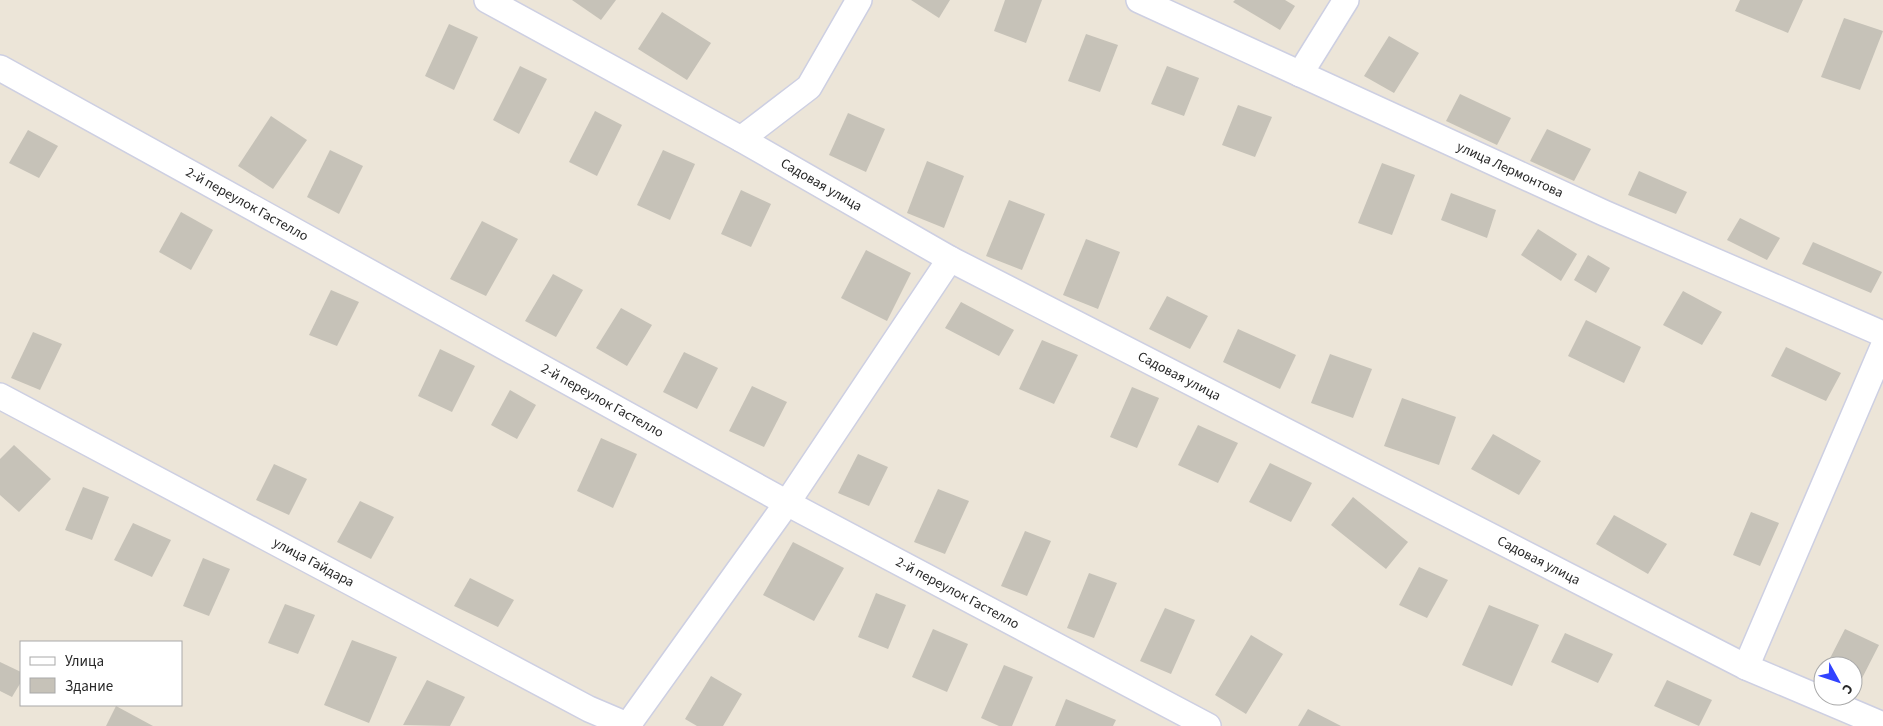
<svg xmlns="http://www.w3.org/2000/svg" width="1883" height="726" font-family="'Source Sans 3',sans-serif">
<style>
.building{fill:#c6c2b8}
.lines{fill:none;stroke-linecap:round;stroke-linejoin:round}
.minor-casing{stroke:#cdcfe2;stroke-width:28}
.minor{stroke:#fff;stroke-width:25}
.labels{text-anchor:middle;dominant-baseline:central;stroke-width:4.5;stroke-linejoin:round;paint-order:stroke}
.street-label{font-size:14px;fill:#282828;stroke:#fff}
</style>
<rect width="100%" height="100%" fill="#ece5d8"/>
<g class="building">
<polygon points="572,0 616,0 601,20"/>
<polygon points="911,0 950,0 939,18"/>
<polygon points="1005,0 1042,0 1026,43 994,31"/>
<polygon points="1235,0 1285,0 1295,6 1280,30 1233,2"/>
<polygon points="1740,0 1803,0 1788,33 1735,11"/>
<polygon points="662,12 711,43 687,80 638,49"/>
<polygon points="1844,18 1883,31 1860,90 1821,77"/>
<polygon points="449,24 478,37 454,90 425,76"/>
<polygon points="1086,34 1118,45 1100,92 1068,81"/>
<polygon points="1389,36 1419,53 1394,93 1364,76"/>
<polygon points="520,66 547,79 519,134 493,120"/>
<polygon points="1167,66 1199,78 1184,116 1151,104"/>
<polygon points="1460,94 1511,118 1497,145 1446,121"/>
<polygon points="1238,105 1272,117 1255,157 1222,145"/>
<polygon points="595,111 622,125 597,176 569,162"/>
<polygon points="848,113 885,129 866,172 829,155"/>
<polygon points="271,116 307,140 273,189 238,166"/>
<polygon points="1547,129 1591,149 1574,181 1530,161"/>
<polygon points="28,130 58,146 39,178 9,163"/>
<polygon points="330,150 363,166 339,214 307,197"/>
<polygon points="663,150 695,164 670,220 637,205"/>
<polygon points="927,161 964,176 944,228 907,213"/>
<polygon points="1382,163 1415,175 1392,235 1358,223"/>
<polygon points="1639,171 1687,192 1676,214 1628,195"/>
<polygon points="741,190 771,204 751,247 721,234"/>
<polygon points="1451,193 1496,210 1487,238 1441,220"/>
<polygon points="1009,200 1045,214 1022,270 986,256"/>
<polygon points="181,212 213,230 191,270 159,252"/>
<polygon points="1740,218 1780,238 1767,260 1727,240"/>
<polygon points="482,221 518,239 486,296 450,279"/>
<polygon points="1538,229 1577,254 1561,281 1521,255"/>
<polygon points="1086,239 1120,252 1098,309 1063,295"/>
<polygon points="1813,242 1882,272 1871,293 1802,264"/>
<polygon points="866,250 911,273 887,321 841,298"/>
<polygon points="1588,255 1610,268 1596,293 1574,280"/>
<polygon points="553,274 583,290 556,337 525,321"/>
<polygon points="331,290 359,302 337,346 309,335"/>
<polygon points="1683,291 1722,312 1702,345 1663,325"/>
<polygon points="1167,296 1208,316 1190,349 1149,329"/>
<polygon points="961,302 1014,330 999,356 945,328"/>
<polygon points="621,308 652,325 627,366 596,348"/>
<polygon points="1586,320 1641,347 1624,383 1568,356"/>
<polygon points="1238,329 1296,355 1280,389 1223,362"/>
<polygon points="33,332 62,344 40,390 11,378"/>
<polygon points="1042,340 1078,355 1054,404 1019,389"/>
<polygon points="1786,347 1841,373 1826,401 1771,376"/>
<polygon points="440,349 475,366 452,412 418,396"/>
<polygon points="684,352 718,368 697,409 663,392"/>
<polygon points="1330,354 1372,369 1353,418 1311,403"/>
<polygon points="752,386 787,402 764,447 729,431"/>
<polygon points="1132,387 1159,398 1137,448 1110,437"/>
<polygon points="510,390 536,405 517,439 491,425"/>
<polygon points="1402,398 1456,417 1439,465 1384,446"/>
<polygon points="1198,425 1238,443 1218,483 1178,465"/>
<polygon points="1493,434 1541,461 1519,495 1471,469"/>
<polygon points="601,438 637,454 613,508 577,491"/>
<polygon points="14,445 51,479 19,512 0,495 0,459"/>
<polygon points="858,454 888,467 869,506 838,493"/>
<polygon points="1270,463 1312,483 1291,522 1249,502"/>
<polygon points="274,464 307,479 289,515 256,500"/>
<polygon points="83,487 109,497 92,540 65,530"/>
<polygon points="938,489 969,501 945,554 914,542"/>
<polygon points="1353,497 1408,542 1386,569 1331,525"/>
<polygon points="360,501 394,517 371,559 337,542"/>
<polygon points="1751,512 1779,523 1760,566 1733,555"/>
<polygon points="1614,515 1667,544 1648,574 1596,544"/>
<polygon points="133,523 171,540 152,577 114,560"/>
<polygon points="1025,531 1051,541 1027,596 1001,586"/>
<polygon points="793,542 844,568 814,621 763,595"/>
<polygon points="203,558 230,569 209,616 183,606"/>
<polygon points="1419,567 1448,580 1427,618 1399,605"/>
<polygon points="1089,573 1117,583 1094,638 1067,628"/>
<polygon points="470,578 514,600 498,627 454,606"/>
<polygon points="876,593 906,605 888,649 858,637"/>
<polygon points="285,604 315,615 298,654 268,643"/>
<polygon points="1489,605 1539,625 1512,686 1462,665"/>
<polygon points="1165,608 1195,620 1171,674 1140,661"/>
<polygon points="933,629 968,644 947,692 912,677"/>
<polygon points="1845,629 1879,645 1858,686 1853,683 1853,666 1826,666"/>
<polygon points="1565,633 1613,654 1598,683 1551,662"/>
<polygon points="1251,635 1283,654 1246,714 1215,695"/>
<polygon points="352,640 397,657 369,723 324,705"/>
<polygon points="0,662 21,672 21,682 12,697 0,691"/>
<polygon points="1004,665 1033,677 1012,726 999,726 981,718"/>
<polygon points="711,676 742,694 723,726 697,726 685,719"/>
<polygon points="427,680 465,697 450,726 403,725"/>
<polygon points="1667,680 1712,700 1699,726 1654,706"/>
<polygon points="1066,699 1116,720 1113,726 1055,726"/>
<polygon points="116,706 153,726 106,726"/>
<polygon points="1308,709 1341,726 1298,726"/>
</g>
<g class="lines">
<defs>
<g id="minor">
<path id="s1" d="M487,0L741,139L950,259L1746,667L1883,725"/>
<path id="s2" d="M1139,0L1604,213L1883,334"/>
<path id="s3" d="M0,68L787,503L1208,726"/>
<polyline points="1300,74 1346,0"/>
<polyline points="741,139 809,87 859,0"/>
<path id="s4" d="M0,396L589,709L629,726"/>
<polyline points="1746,667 1883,347"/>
<polyline points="628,725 787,503 950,259"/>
</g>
</defs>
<use href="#minor" class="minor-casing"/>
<use href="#minor" class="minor"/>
</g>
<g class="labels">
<g class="street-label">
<text stroke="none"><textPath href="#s2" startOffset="408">улица Лермонтова</textPath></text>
<text stroke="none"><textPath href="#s1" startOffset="382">Садовая улица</textPath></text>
<text stroke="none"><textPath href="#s3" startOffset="282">2-й переулок Гастелло</textPath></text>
<text stroke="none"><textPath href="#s1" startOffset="788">Садовая улица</textPath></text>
<text stroke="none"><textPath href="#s3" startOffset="688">2-й переулок Гастелло</textPath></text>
<text stroke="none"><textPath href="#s1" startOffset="1192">Садовая улица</textPath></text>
<text stroke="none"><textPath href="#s4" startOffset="355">улица Гайдара</textPath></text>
<text stroke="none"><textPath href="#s3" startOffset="1092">2-й переулок Гастелло</textPath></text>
</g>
</g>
<rect x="20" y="641" width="162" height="65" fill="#ffffff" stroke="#a9a9a9"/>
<rect x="30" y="657" width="25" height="8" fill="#ffffff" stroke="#a9a9a9"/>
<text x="65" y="666" font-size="15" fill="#282828">Улица</text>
<rect x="30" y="678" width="25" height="15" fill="#c6c2b8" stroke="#a9a9a9"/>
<text x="65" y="691" font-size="15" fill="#282828">Здание</text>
<g transform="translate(1838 681) rotate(130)"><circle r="24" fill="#ffffff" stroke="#a9a9a9"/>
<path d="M0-4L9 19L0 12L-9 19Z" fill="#3143ff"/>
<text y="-8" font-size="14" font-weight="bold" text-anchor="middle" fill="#282828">С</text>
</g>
</svg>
